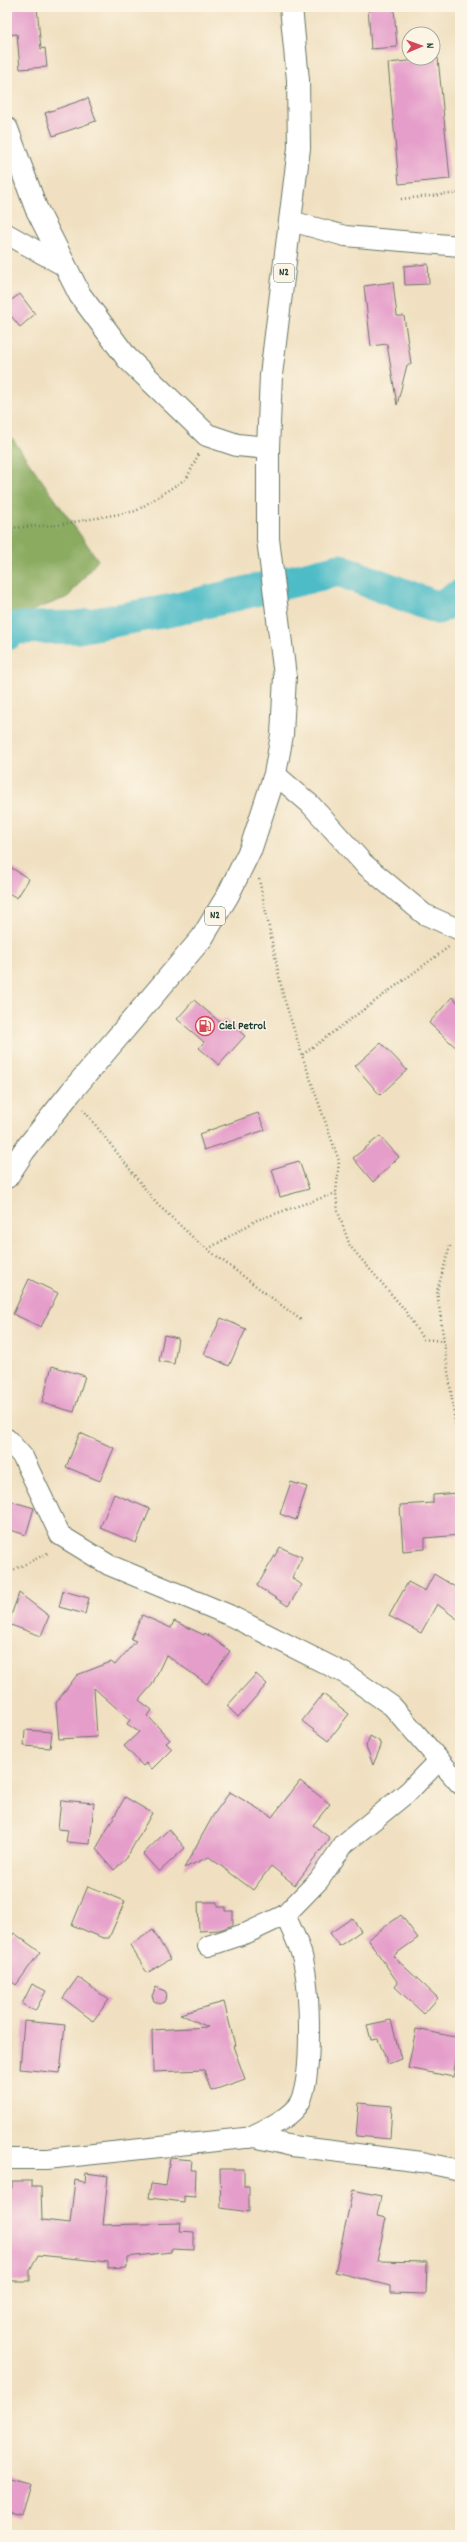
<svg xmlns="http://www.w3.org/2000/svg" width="467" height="2542" font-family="Dekko,sans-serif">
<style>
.forest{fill:#8aab60;stroke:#54744a}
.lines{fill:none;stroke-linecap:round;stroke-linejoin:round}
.river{stroke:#4ebcc7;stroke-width:33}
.building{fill:#e59dca}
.minor-casing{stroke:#687665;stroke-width:22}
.tertiary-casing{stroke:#687665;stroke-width:24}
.trunk-casing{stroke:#687665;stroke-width:24}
.path{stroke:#687665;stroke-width:2.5;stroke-dasharray:1 3;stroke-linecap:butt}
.minor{stroke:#fff;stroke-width:20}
.tertiary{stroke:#fff;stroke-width:22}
.trunk{stroke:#fff;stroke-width:22}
.labels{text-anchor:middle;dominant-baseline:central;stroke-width:3;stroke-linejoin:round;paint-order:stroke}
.shield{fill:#fcf5e5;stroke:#617469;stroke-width:1}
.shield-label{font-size:11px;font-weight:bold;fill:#1f3d34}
.poi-label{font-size:12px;font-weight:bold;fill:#1f3d34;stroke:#fcf5e5;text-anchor:start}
</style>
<rect width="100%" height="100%" fill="#fcf5e5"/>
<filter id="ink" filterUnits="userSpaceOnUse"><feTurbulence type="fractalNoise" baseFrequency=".025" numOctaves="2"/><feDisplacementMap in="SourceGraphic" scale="8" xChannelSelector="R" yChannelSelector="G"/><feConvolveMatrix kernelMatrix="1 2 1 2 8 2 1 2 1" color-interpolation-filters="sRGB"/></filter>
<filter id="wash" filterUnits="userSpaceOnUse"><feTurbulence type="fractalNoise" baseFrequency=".012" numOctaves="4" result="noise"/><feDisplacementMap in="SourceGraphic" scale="16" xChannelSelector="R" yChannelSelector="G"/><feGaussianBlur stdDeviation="0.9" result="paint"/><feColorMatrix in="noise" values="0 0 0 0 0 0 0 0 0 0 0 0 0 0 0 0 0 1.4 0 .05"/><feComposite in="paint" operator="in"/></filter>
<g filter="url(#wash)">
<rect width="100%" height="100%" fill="#f0e0c1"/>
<polygon class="forest" points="7,431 98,560 68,597 7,620"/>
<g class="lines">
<polyline class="river" points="7,634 16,628 78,627 173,610 339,570 438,608 460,596"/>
</g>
<g id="blocks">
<g class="building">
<polygon points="7,7 37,7 41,49 45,48 47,67 20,69 17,34 7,35"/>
<polygon points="368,7 394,7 397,47 371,49"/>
<polygon points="438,58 450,179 399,184 388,63"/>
<polygon points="88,98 96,121 53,136 45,113"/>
<polygon points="428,264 429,284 405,285 404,266"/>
<polygon points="393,282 397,316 404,316 411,364 407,365 397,405 387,344 371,346 364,286"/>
<polygon points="20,294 35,314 20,327 7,311 7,303"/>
<polygon points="7,865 29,879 17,898 7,892"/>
<polygon points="452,997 460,1005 460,1051 429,1023"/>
<polygon points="194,1000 221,1023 225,1019 245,1036 219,1065 199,1048 204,1042 177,1019"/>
<polygon points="381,1043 407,1070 380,1095 355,1066"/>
<polygon points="258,1113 265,1130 204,1150 199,1134"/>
<polygon points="380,1136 399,1157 373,1182 353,1158"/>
<polygon points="299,1161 309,1189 280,1197 272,1169"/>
<polygon points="29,1279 58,1293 41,1327 13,1314"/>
<polygon points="221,1318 246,1329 229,1366 204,1354"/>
<polygon points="164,1335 178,1338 174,1364 159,1361"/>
<polygon points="52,1366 85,1376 74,1412 42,1403"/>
<polygon points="80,1433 114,1448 100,1481 66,1467"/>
<polygon points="291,1482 307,1487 296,1520 280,1514"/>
<polygon points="458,1493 460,1535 425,1538 425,1549 403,1551 400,1505 433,1503 433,1495"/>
<polygon points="114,1494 150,1509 136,1543 100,1528"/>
<polygon points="7,1500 34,1508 26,1535 7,1529"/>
<polygon points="280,1547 302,1557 292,1578 302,1585 288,1606 257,1586"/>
<polygon points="434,1574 460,1590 460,1621 437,1604 421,1633 389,1616 408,1582 425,1591"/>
<polygon points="63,1591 89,1598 85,1614 59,1607"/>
<polygon points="19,1593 49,1616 41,1636 8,1624"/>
<polygon points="142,1615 171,1628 174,1621 204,1635 205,1633 230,1651 207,1684 166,1655 152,1685 139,1700 152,1710 148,1716 170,1740 166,1743 172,1749 152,1769 146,1763 143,1766 124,1746 139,1732 127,1724 130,1720 94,1688 97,1737 59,1739 56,1703 77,1675 111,1662 115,1665 136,1641 131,1639"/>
<polygon points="256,1674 267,1684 238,1717 227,1706"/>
<polygon points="323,1694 349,1714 328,1741 302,1721"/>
<polygon points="25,1730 52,1732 50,1748 24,1746"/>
<polygon points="370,1736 379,1741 381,1746 373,1765 366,1746"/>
<polygon points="300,1781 330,1804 313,1825 330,1838 295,1885 271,1866 253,1890 209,1857 184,1868 214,1814 230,1792 272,1817"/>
<polygon points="125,1797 152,1813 126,1859 114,1870 96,1849"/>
<polygon points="61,1800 94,1803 90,1844 66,1842 68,1830 58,1829"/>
<polygon points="169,1829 185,1848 159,1872 143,1854"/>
<polygon points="88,1886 125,1901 109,1938 103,1938 72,1925"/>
<polygon points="198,1902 217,1902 217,1907 225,1907 225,1911 233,1911 233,1925 219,1930 199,1931"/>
<polygon points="401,1915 418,1938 393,1956 438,1998 424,2014 395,1987 398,1983 368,1939"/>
<polygon points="352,1918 361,1931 339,1946 330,1933"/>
<polygon points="153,1930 170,1959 147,1973 130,1945"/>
<polygon points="14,1933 40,1952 16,1985 7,1978 7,1943"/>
<polygon points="78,1977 109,2000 93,2021 63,1998"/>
<polygon points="32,1984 46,1991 35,2011 22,2004"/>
<polygon points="156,1987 165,1991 167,1996 165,2002 160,2004 154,2001 152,1996"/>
<polygon points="224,2002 235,2045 233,2046 245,2079 211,2091 204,2070 153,2072 152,2030 208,2027 180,2014"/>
<polygon points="391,2020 401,2059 388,2064 378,2039 371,2040 367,2025"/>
<polygon points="24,2021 65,2025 60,2073 20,2069"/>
<polygon points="416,2029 460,2038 460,2054 457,2054 453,2077 408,2068"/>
<polygon points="359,2103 392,2106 390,2139 356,2136"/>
<polygon points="170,2158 192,2160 191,2170 196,2170 195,2197 184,2196 184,2202 149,2198 151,2184 166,2186"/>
<polygon points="220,2169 244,2169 244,2186 249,2186 249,2212 221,2208"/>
<polygon points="86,2173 108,2176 103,2225 181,2223 180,2231 194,2232 194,2250 171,2249 171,2252 127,2257 127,2267 108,2268 108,2262 38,2255 30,2271 30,2281 7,2281 7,2188 12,2188 12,2181 32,2181 32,2187 41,2187 42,2220 70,2223 75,2180 85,2182"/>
<polygon points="353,2190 381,2196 377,2216 386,2218 377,2261 427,2262 426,2294 390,2293 390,2286 335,2272"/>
<polygon points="7,2477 30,2483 21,2516 7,2512"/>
</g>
</g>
</g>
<g filter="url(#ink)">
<use href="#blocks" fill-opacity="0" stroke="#687665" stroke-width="1"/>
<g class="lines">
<defs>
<g id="minor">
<polyline points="291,221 345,236 460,246"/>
<polyline points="7,234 66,267"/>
<polyline points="275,774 310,804 364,864 424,914 460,930"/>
<polyline points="7,1439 23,1457 60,1535 109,1565 229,1615 346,1674 392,1706 460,1784"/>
<polyline points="208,1946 247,1933 285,1915 319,1880 344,1844 409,1791 439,1760"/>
<path d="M248,2138C263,2130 292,2118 300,2102C313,2075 310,1990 303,1960C300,1945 291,1929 285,1915"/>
<polyline points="7,2159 47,2159 254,2137 292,2146 422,2162 460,2170"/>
</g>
<polyline id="tertiary" points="7,129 36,208 80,295 127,358 207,435 237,445 268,448"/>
<polyline id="trunk" points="7,1177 24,1151 71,1092 202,938 228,895 251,848 275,774 282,735 285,676 268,539 268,448 271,375 299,148 298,80 291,7"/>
</defs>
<use href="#minor" class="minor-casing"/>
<use href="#tertiary" class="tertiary-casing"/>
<use href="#trunk" class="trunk-casing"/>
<g class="path">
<polyline points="401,199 460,193"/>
<polyline points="7,528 57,525 136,511 187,478 199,453"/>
<polyline points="259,879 283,995 302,1055"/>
<polyline points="83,1109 156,1203 198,1242 301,1320"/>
<polyline points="450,1246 437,1291 460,1458"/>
<polyline points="208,1249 257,1220 336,1193"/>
<polyline points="444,1341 423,1339 404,1309 350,1246 338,1212 336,1193 339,1161 302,1055 450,946"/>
<polyline points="7,1573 50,1552"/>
</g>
<use href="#minor" class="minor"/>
<use href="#tertiary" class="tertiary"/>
<use href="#trunk" class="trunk"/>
</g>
</g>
<defs>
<symbol id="fuel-ring" viewBox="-11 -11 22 22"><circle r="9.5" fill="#fcf5e5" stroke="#d1495b" stroke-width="1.5"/><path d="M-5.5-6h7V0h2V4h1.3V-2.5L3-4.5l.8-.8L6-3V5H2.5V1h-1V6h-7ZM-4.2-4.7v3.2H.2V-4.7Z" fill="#d1495b"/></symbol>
</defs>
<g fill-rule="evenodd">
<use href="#fuel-ring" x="194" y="1015" width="22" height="22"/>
</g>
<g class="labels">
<g class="shield">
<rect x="274" y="264" width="20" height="18" rx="3"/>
<rect x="205" y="907" width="20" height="18" rx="3"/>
</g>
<g class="shield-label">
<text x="284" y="273">N2</text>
<text x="215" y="916">N2</text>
</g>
<g class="poi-label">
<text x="219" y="1026">Ciel Petrol</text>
</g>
</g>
<rect width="467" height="2542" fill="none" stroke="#fcf5e5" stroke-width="24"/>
<g transform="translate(421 46) rotate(88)"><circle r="19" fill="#fcf5e5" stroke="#a4ab9e"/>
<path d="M0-3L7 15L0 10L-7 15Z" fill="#d1495b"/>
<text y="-6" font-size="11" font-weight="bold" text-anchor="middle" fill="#1f3d34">N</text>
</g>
</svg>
